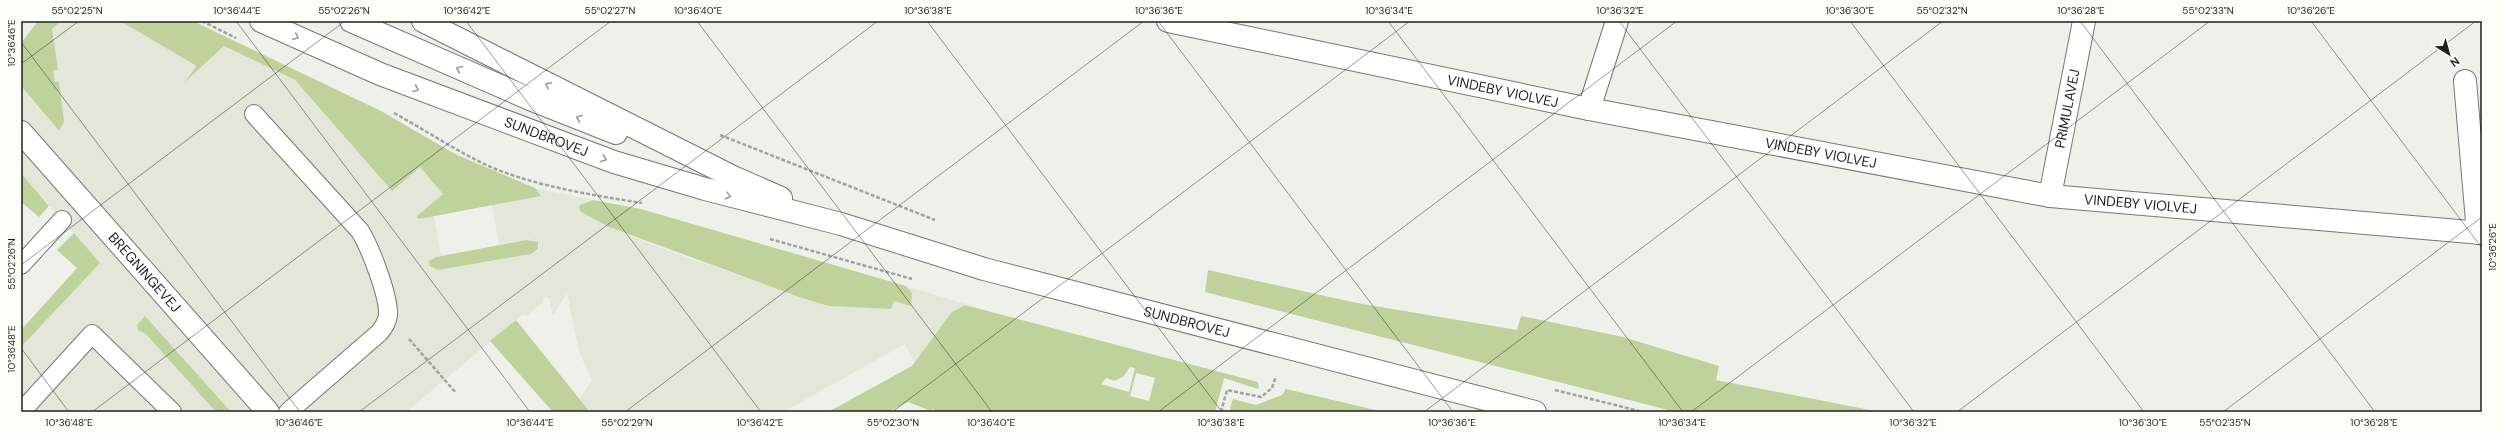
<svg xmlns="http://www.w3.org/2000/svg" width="2503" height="433" font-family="'DM Sans',sans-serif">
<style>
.built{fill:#e2e7d9}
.green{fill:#bfd29c;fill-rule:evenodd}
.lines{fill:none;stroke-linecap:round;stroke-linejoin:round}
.service-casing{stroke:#767872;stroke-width:20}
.minor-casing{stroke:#767872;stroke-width:24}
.tertiary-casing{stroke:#767872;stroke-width:24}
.primary-casing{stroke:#767872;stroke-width:24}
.path{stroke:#a1a39e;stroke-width:2.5;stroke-dasharray:4 2;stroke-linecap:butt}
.service{stroke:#fff;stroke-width:18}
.minor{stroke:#fff;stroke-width:22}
.tertiary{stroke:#fff;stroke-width:22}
.primary{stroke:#fff;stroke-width:22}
.oneway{stroke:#9a9b9a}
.ticks{fill:none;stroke:#1f201e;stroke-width:1;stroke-opacity:0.45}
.labels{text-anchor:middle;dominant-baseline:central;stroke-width:3;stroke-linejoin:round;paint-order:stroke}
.street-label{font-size:14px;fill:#1f201e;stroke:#fbfef7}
.neatline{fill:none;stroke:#1f201e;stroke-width:1.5}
.ticks-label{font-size:10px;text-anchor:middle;fill:#1f201e}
</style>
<rect width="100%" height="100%" fill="#eef1ea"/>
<polygon class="built" points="61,21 120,21 195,65 196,67 186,82 224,46 295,80 392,191 420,167 443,194 419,219 434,216 441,256 436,257 438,270 531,254 538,250 539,246 530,239 499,245 492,205 541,196 535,188 593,200 587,201 579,208 581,212 609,227 674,253 829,306 891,309 894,301 910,288 906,286 972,306 965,305 951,313 915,363 905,344 783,412 590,412 580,399 592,380 579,352 567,293 553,316 550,300 547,297 542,299 544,302 526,316 523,314 516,320 406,412 21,412 21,340 98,261 21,173 21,86 58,131 59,82 55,83 53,70 57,69 52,29"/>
<g class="green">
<polygon points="38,21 61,21 52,29 58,70 53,70 55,82 59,82 64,122 59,131 21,86 21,43"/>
<polygon points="120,21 193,21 381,111 455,154 535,188 541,196 419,219 417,216 443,194 420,167 392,191 295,80 224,46 184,83 196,67 195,65"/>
<polygon points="21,173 49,206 39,217 21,202"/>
<polygon points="593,200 641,209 906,286 912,293 911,306 894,301 891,309 829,306 805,299 609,227 581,212 579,208 580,205"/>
<polygon points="74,233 100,263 21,347 21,330 77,268 57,250"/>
<polygon points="526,240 538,242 538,249 531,254 438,270 430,266 429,261 436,257"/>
<polygon points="1208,270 1357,303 1517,330 1521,316 1623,337 1719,366 1716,380 1880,412 1676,412 1205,292"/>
<path d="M965,305L1258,382L1259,387L1258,389L1224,378L1215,412H940L932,409L931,411L908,402L888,412H828L912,366L951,313ZM1130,367L1135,368L1129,392L1101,384L1106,378L1114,381L1123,377ZM1136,373L1155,378L1149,401L1130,396Z"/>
<polygon points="145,316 231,412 216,412 146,334 138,330 137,325"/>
<polygon points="516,320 590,412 553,412 490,341"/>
<polygon points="1286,389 1384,412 1229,412 1233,399 1256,405 1282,395"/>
</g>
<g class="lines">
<defs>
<g id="service">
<path d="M254,114L360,231C370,247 389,296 388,315C387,322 384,327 380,332L288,412"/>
<polyline points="21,265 62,220"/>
<polyline points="21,412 92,334 172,412"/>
</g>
<g id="minor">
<path id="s1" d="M1168,21L1589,109L2050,196L2482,233"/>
<polyline points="2465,81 2478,233"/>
<polyline points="1589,109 1617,21"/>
<path id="s2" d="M2050,196L2084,21"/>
</g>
<g id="tertiary">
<path id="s3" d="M21,132L268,412"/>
</g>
<g id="primary">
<path id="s4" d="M261,21L380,74L614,162L705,189L841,224L984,269L1535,412"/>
<polyline points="351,21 530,99 616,133"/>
<polyline points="423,21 733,177 781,198"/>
</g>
</defs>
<use href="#service" class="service-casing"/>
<use href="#minor" class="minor-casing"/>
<use href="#tertiary" class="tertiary-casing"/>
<use href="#primary" class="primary-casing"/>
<g class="path">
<polyline points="202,21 236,38"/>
<path d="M394,113C427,131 459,153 493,168C540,187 592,195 642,203"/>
<polyline points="720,135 935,220"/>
<polyline points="770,239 912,279"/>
<polyline points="409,339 456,393"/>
<polyline points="1555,390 1643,412"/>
<polyline points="1221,412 1227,390 1261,397 1272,388 1276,376"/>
</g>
<use href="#service" class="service"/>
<use href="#minor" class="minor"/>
<use href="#tertiary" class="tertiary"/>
<use href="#primary" class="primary"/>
</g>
<defs><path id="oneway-chevron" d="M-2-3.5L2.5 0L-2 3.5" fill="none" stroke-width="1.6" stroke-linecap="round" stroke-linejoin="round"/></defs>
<g class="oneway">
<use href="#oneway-chevron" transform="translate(296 37) rotate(25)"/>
<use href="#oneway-chevron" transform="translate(459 69) rotate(-157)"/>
<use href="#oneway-chevron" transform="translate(548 85) rotate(-153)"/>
<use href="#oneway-chevron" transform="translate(416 89) rotate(22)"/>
<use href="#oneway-chevron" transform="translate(579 118) rotate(-158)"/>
<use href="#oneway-chevron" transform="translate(604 159) rotate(20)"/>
<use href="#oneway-chevron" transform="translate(728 196) rotate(14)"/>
</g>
<path class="ticks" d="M236,21L530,412M466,21L761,412M697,21L992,412M927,21L1222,412M1158,21L1453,412M1388,21L1683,412M1619,21L1914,412M1850,21L2144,412M2080,21L2375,412M2311,21L2482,248M21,42L300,412M21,64L79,21M21,265L345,21M21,348L69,412M92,412L611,21M359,412L878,21M625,412L1144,21M892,412L1410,21M1158,412L1677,21M1424,412L1943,21M1691,412L2210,21M1957,412L2476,21M2223,412L2482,217"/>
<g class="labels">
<g class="street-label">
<text stroke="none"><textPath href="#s1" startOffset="342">VINDEBY VIOLVEJ</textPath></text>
<text stroke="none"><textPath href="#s2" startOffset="89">PRIMULAVEJ</textPath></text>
<text stroke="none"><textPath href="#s4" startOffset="308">SUNDBROVEJ</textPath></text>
<text stroke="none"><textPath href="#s1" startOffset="666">VINDEBY VIOLVEJ</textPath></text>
<text stroke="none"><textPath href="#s1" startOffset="990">VINDEBY VIOLVEJ</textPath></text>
<text stroke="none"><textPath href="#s3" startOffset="187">BREGNINGEVEJ</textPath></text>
<text stroke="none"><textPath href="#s4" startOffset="975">SUNDBROVEJ</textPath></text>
</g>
</g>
<rect width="2503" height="433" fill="none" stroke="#fbfef7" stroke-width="44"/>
<g transform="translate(2449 54) rotate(143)" stroke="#fbfef7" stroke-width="3" paint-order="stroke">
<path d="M0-3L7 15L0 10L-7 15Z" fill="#1f201e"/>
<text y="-6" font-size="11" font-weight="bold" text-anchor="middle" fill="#1f201e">N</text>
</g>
<rect x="22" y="22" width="2459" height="389" class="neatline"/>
<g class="ticks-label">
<text x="77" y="14">55°02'25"N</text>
<text x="237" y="14">10°36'44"E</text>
<text x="344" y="14">55°02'26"N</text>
<text x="467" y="14">10°36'42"E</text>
<text x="610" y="14">55°02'27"N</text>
<text x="698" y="14">10°36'40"E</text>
<text x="928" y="14">10°36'38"E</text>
<text x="1159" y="14">10°36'36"E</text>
<text x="1389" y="14">10°36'34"E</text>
<text x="1620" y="14">10°36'32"E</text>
<text x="1850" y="14">10°36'30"E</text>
<text x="1942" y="14">55°02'32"N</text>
<text x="2081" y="14">10°36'28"E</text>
<text x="2208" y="14">55°02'33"N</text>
<text x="2311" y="14">10°36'26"E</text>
<text transform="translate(11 43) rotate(-90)" y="4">10°36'46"E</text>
<text transform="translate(2492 247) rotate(-90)" y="4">10°36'26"E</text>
<text transform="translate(11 264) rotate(-90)" y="4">55°02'26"N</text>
<text transform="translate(11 349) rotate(-90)" y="4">10°36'48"E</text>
<text x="69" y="426">10°36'48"E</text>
<text x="299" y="426">10°36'46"E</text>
<text x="530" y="426">10°36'44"E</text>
<text x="627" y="426">55°02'29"N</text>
<text x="760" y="426">10°36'42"E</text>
<text x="893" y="426">55°02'30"N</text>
<text x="991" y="426">10°36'40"E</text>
<text x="1221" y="426">10°36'38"E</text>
<text x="1452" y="426">10°36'36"E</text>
<text x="1682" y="426">10°36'34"E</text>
<text x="1913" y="426">10°36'32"E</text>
<text x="2143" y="426">10°36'30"E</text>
<text x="2225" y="426">55°02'35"N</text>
<text x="2374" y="426">10°36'28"E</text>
</g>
</svg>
